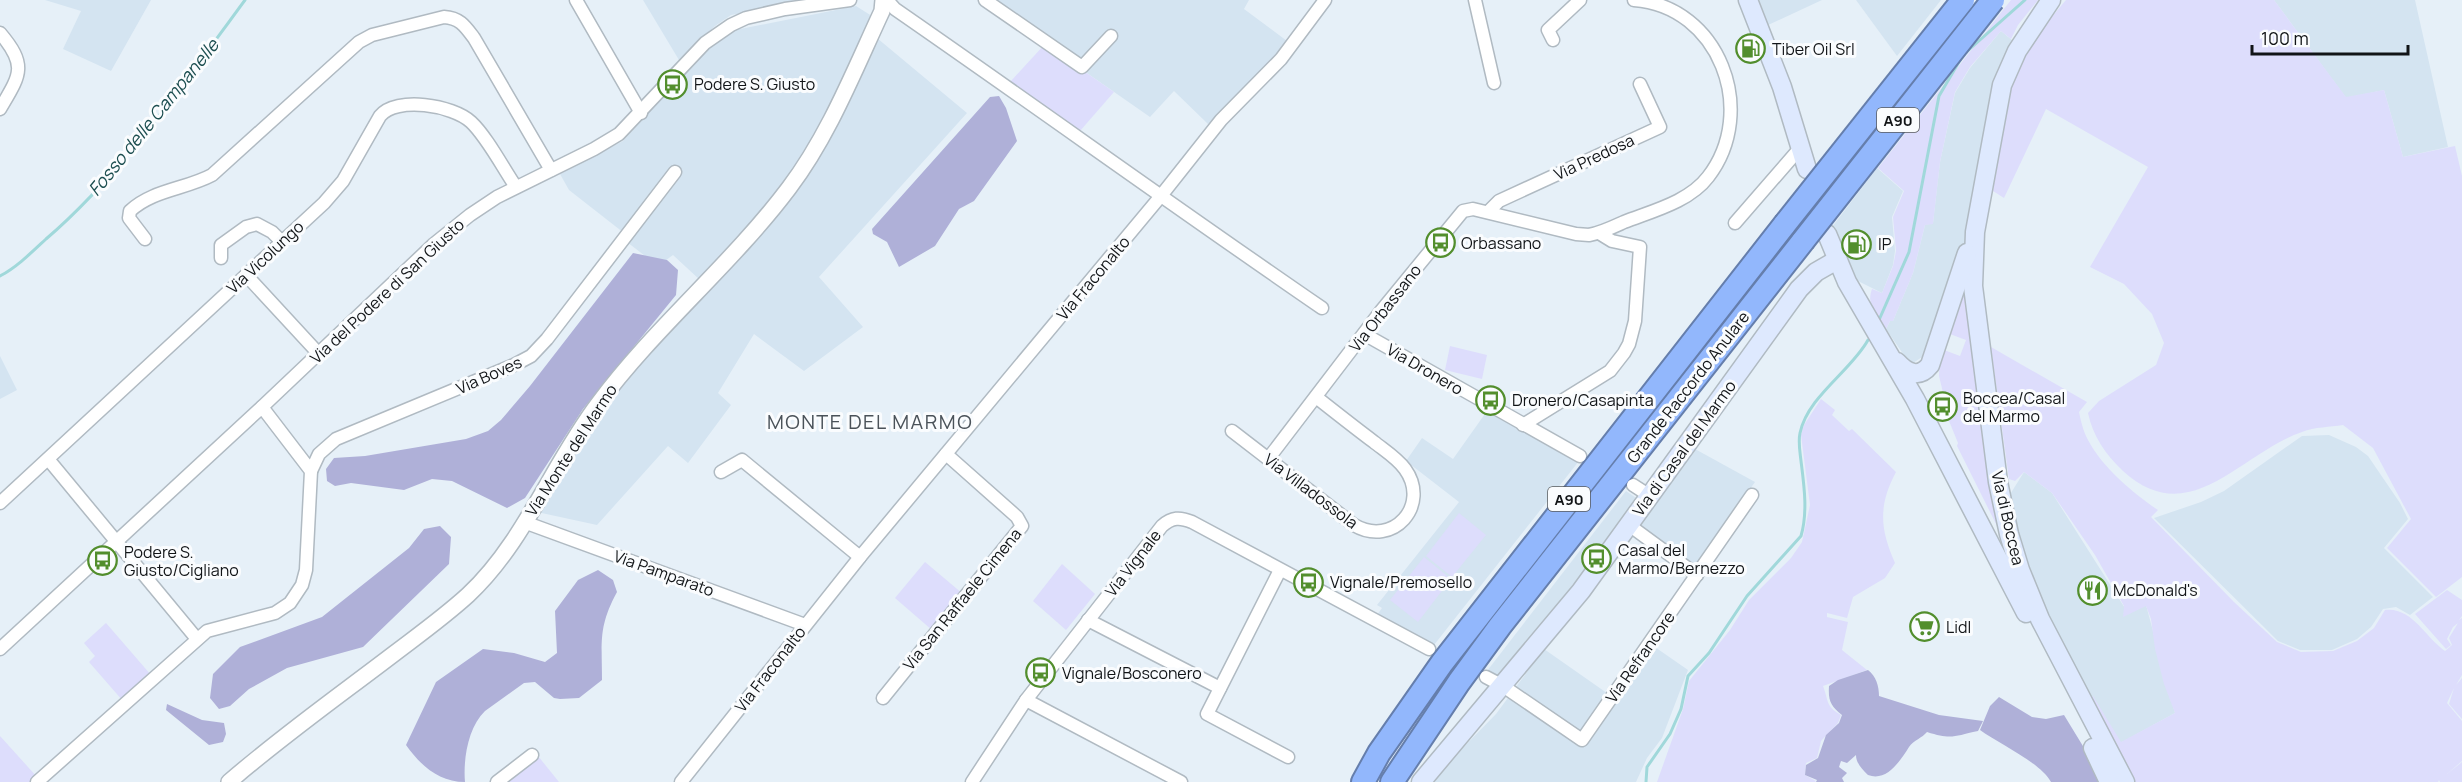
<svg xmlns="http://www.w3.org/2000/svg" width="2462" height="782" font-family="Manrope,sans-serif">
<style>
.built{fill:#d4e4f1}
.green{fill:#ddddfc}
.forest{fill:#afb0d8}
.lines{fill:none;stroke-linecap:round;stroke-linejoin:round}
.stream{stroke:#a0d8da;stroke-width:3}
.minor-casing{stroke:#b0bac2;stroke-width:15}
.tertiary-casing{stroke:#b0bac2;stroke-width:18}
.secondary-casing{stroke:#b0bac2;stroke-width:21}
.motorway-casing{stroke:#657eac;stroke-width:26}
.minor{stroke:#fff;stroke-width:12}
.tertiary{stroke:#fff;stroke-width:15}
.secondary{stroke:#dee9fe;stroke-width:18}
.motorway{stroke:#92b7fc;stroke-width:22}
.motorway-bridge-casing{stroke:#657eac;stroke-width:26;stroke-linecap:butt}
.motorway-bridge{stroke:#92b7fc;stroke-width:22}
.labels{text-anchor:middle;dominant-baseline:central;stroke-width:6;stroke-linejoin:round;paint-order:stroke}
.shield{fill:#fafcfe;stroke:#575a5c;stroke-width:1.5}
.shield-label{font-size:15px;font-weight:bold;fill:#111417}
.poi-label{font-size:16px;fill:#111417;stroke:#fafcfe;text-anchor:start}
.street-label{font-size:16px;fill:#111417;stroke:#fafcfe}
.water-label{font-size:18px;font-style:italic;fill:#1c4e50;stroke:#fafcfe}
.quarter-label{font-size:20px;letter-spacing:1.5px;fill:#4a5259;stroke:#fafcfe}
</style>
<rect width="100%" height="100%" fill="#e6f0f8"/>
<g class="built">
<polygon points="45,0 151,0 111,71 63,49 81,11"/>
<polygon points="643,0 816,0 731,15 715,26 679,60"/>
<polygon points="999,0 1249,0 1244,9 1287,41 1236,99 1208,124 1174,91 1150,117 1084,71 1082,60 993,1"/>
<polygon points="1755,0 1822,0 1766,26"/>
<polygon points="1856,0 1941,0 1897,56"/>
<polygon points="2274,0 2415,0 2448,147 2403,157 2384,90 2346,98"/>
<polygon points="856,6 875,18 827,117 776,197 700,280 673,255 658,266 627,242 682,170 676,166 624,233 569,190 560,174 623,141 699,58 730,31"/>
<polygon points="2001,31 2013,41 1998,71 1989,100 1966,242 1922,357 1913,363 1908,361 1886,329 1890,321 1893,321 1913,273 1925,225 1933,223 1940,162 1955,93 1970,68"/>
<polygon points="877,38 967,113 819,277 863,327 804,371 754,334 718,393 731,405 688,463 668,446 597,525 537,512 612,394 748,245"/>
<polygon points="1877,168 1903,191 1892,217 1895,251 1893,265 1882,293 1856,280 1832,227"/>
<polygon points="0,356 17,390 0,399"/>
<polygon points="1487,411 1579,461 1434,645 1377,615 1382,608 1377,605 1459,502 1406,461 1422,438 1453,459"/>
<polygon points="2329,435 2356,447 2368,456 2400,503 2408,519 2384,548 2433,597 2410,615 2396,607 2383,609 2371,627 2357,639 2332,650 2300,650 2278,641 2154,518 2201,502 2224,491 2302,436"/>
<polygon points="1695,449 1755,482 1694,567 1639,527"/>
<polygon points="2024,472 2052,493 2128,613 2146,605 2175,713 2115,746 2058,638 2035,588 2016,540 2009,496"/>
<polygon points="1626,491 1639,500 1502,681 1487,671"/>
<polygon points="1652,645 1688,670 1662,738 1647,758 1636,782 1434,782 1445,766 1496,714 1544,649 1614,698"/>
</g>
<g class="green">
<path d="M2011,0H2038L2018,25L2011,39L2001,31L1970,67L1955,92L1940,162L1933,224L1925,225L1913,273L1893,321H1890L1886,329C1876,316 1866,305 1872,289L1882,293L1893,266L1896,251L1893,217L1904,191L1878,168Z"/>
<path d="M2066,0H2274L2346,97L2384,90L2403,157L2455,146L2462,176V577L2436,597L2387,548L2411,519L2373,448L2343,425C2330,427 2315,427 2302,432C2240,453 2190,532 2123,471C2105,454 2093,436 2088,413L2099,401L2156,365L2164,343L2152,314L2124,284L2090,267L2148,167L2046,109L2004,198L1993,191L2006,94L2031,42Z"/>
<polygon points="1045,44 1114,92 1080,131 1010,82"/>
<polygon points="1962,288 1967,288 2004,540 1957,446 1958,443 1945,411 1947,409 1939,376 1940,353 1944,350 1960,356 1966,340 1947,333"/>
<polygon points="1450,346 1487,355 1482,379 1445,370"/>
<path d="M1991,347L2087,402L2079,412C2081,421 2083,431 2088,440C2102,467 2133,493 2158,510L2151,517L2234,602L2277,642L2301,652L2333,651L2357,641L2374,628L2385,610C2412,607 2425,637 2445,651L2452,645L2449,638L2458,623L2453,627L2447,639L2451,645L2446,649L2415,614L2447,590L2462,600V616L2459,620L2462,618V675L2456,685L2462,678V719L2449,704L2454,688L2447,703L2462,721V761L2447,774L2462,762V782H2440L2439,780L2438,782H2135L2090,697L2093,696L2121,742L2175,713L2164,684L2155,649L2151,619L2146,606L2123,617L2124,606L2095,555L2066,513L2052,493L2024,472L2015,481L2009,479Z"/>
<path d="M1821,399L1835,410L1832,415L1849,431L1852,429L1896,472C1878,506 1880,529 1895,563L1885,578L1853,597L1847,618L1827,613V617L1848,622L1842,650L1867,670L1823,686C1829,701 1825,706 1841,715L1838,723L1821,741L1817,758L1806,763L1805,775L1816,781L1815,782H1657L1683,709L1689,681L1730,630L1749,600L1791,558L1802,542L1810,505L1801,435L1804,425Z"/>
<polygon points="1459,513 1486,535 1452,577 1426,556"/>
<polygon points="1424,557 1451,579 1418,622 1390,600"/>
<polygon points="925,562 963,594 932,630 895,598"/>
<polygon points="1062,564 1095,594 1066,630 1033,601"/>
<polygon points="106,623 151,675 123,701 89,662 95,656 84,643"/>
<polygon points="0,736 37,777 30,782 0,782"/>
<polygon points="538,756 559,782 506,782"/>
</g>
<g class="forest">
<polygon points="999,96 1006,108 1017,141 974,201 959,209 935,246 899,267 887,242 873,234 872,229 990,97"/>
<polygon points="633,253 667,260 678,270 676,295 583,409 525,498 507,508 452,481 432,479 404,490 351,483 335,486 327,481 326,469 334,458 365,456 466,439 488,431 501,420 530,386"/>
<polygon points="440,526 451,537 449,564 363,647 287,668 249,689 230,706 219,709 210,698 213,674 240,647 322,617 409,548 424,529"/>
<path d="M598,570L613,580L617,592C598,627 602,642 602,680L579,698L560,699L554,698L535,682L524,683L485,711C468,727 463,760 465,782C439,782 421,766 406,745L436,682L483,649L514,653L545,662L557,653L555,611L578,580Z"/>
<path d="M1868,670C1876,676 1879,686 1879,696L1939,715L1983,721L1978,731C1954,736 1952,740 1927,732C1922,738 1914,740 1909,747C1900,761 1887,782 1868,775C1862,769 1856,763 1856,755L1847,763L1841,761L1839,767L1847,773L1842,778L1844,782H1816L1817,780L1805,775L1806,765L1818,758L1826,735L1839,723L1842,715C1831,706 1828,701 1829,686L1838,680Z"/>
<path d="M1999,697L2032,717L2046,719L2064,715L2089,756L2098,782H2051C2040,762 1999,744 1980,730L1990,706Z"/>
<polygon points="167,704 202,720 224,723 226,734 223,742 209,745 166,710"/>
</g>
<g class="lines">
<g class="stream">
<path d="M0,276C17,267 32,252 46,239C122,174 186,80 245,0"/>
<polyline points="1879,320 1909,252 1939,96 1963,55 2025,0"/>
<path d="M1646,782L1647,767L1670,734L1681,709L1688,676L1709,653L1747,596L1801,536C1808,512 1804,485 1801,461C1800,452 1798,442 1800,433C1808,396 1851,371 1868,340"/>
</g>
<defs>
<g id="minor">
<polyline points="576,0 641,113"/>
<path d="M887,0L895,9C1038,108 1179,210 1322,308"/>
<polyline points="985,0 1082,67 1111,36"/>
<polyline points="1475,0 1494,83"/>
<path d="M0,33C28,66 20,75 0,109"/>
<polyline points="1553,40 1548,30 1580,0"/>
<polyline points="1488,212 1499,201 1660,127 1640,84"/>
<polyline points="1735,223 1801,147"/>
<path d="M145,239L129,218L130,211C152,190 186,189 212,175L359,42L372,35L444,17C460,18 465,26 474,38L551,170"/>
<polyline points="221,258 221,245 246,227 257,224 272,232 282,242"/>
<polyline points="246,275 319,354"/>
<polyline points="1364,334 1580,456"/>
<polyline points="1523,425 1610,371 1624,353 1629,344 1635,321 1640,247 1612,241 1599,233"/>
<path d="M1232,431L1354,525C1393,548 1431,505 1405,469C1397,458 1384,450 1374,442C1354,427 1335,412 1316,397"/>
<polyline points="48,459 197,639"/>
<path d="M1268,459L1381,311L1463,211L1473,209L1576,234L1589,235C1601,233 1613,227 1624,222C1652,211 1689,202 1708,177C1759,111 1719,6 1634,0"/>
<polyline points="311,471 319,454 336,439 514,365 531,356 547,339 675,172"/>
<polyline points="721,472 742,460 860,557"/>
<polyline points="1633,485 1650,496"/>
<path d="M0,503L324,203L343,181L380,116C396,96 453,105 471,122C487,137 503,168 516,187"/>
<polyline points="524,522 805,625"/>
<polyline points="1629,525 1697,575"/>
<polyline points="1280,570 1207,714 1288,757"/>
<polyline points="1088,620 1220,688"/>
<polyline points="0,649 262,407 434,244 470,215 497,197 594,149 619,134 705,43 731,25 746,18 785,9 850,0"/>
<polyline points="1486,677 1503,686 1582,740 1752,495"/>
<polyline points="883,698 1022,526 1017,517 946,454"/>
<polyline points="37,782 207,631 275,613 290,603 302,585 306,570 311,471 262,407"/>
<polyline points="497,782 532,755"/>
<polyline points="681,782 860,557 1160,197 1221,120 1281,59 1325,0"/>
<polyline points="972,782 1026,700"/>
<path d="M1181,782L1026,700L1162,526C1172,517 1180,517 1192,522L1429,649"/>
</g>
<path id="tertiary" d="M229,782C282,736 340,695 395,653C420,634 445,616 468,595C524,543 552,465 598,404C655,327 731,265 789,188C829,135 854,71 882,11L883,0"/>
<g id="secondary">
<polyline points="1748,0 1782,87 1807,169"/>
<polyline points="2051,0 2017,51 2002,85 1975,232 1973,286 1998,482 2009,534 2020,570 2040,619 2125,782"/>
<polyline points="1827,234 1847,282 1915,399 2026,613"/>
<path d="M1897,362C1907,373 1919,379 1930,365L1967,253"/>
<polyline points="2093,748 2109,782"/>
<polyline points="1421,782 1581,591 1799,289 1816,272 1837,260"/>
</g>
<g id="motorway">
<polyline points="1363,782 1379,753 1442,663 1785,224"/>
<polyline points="1392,782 1459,682 1500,626 1803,241"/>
</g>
</defs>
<use href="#minor" class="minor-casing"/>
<use href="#tertiary" class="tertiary-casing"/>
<use href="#secondary" class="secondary-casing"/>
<use href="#motorway" class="motorway-casing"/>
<use href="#minor" class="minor"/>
<use href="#tertiary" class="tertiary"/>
<use href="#secondary" class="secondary"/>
<use href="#motorway" class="motorway"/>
<defs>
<g id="motorway-bridge">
<polyline points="1785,224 1963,0"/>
<polyline points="1803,241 1993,0"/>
</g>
</defs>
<use href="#motorway-bridge" class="motorway-bridge-casing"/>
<use href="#motorway-bridge" class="motorway-bridge"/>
</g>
<defs>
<symbol id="fuel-ring" viewBox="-11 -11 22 22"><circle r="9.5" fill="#fafcfe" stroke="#528e2d" stroke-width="1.5"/><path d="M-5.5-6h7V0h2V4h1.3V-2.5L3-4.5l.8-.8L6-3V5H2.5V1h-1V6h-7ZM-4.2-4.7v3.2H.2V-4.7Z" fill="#528e2d"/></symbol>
<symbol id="bus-ring" viewBox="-11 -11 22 22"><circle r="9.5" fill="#fafcfe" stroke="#528e2d" stroke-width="1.5"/><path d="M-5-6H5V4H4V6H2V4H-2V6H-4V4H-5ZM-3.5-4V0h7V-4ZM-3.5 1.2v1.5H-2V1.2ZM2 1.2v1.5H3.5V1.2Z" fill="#528e2d"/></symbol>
<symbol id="restaurant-ring" viewBox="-11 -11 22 22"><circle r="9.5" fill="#fafcfe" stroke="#528e2d" stroke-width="1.5"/><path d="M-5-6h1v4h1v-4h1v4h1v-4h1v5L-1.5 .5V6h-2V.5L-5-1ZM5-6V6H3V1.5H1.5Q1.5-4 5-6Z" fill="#528e2d"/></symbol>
<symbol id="supermarket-ring" viewBox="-11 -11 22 22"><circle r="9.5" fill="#fafcfe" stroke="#528e2d" stroke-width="1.5"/><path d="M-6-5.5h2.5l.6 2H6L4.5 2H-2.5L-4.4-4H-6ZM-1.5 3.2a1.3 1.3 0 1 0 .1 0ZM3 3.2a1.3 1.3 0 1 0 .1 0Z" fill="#528e2d"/></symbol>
</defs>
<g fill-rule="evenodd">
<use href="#fuel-ring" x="1734" y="32" width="33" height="33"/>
<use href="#bus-ring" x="656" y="68" width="33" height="33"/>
<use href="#bus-ring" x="1424" y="226" width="33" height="33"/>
<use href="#fuel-ring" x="1840" y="228" width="33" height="33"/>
<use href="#bus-ring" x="1474" y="384" width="33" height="33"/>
<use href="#bus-ring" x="1926" y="390" width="33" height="33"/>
<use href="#bus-ring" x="1580" y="542" width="33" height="33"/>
<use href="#bus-ring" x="86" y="544" width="33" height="33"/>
<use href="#bus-ring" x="1292" y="566" width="33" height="33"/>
<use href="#restaurant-ring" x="2076" y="574" width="33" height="33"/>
<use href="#supermarket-ring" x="1908" y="610" width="33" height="33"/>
<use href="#bus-ring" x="1024" y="656" width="33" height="33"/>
</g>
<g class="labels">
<g class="shield">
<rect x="1877" y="108" width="42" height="24" rx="4.5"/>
<rect x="1548" y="487" width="42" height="24" rx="4.5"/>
</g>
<g class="shield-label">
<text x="1898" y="120">A90</text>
<text x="1569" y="499">A90</text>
</g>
<g class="poi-label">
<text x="1772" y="49">Tiber Oil Srl</text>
<text x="694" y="84">Podere S. Giusto</text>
<text x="1461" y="243">Orbassano</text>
<text x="1878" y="244">IP</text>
<text x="1963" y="398">Boccea/Casal<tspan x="1963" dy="18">del Marmo</tspan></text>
<text x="1512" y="400">Dronero/Casapinta</text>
<text x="1618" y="550">Casal del<tspan x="1618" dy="18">Marmo/Bernezzo</tspan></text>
<text x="124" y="552">Podere S.<tspan x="124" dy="18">Giusto/Cigliano</tspan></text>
<text x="1330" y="582">Vignale/Premosello</text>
<text x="2113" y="590">McDonald's</text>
<text x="1946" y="627">Lidl</text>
<text x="1062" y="673">Vignale/Bosconero</text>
</g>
<g class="street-label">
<text transform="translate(1594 157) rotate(-25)">Via Predosa</text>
<text transform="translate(265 257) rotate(-43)">Via Vicolungo</text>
<text transform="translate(1093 278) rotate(-50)">Via Fraconalto</text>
<text transform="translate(387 291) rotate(-43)">Via del Podere di San Giusto</text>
<text transform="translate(1385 308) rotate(-52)">Via Orbassano</text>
<text transform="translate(1425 369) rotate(30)">Via Dronero</text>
<text transform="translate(489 375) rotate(-24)">Via Boves</text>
<text transform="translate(1688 387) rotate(-52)">Grande Raccordo Anulare</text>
<text transform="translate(1684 448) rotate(-54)">Via di Casal del Marmo</text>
<text transform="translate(571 450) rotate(-57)">Via Monte del Marmo</text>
<text transform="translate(1311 491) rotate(37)">Via Villadossola</text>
<text transform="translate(2008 518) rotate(77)">Via di Boccea</text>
<text transform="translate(1133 563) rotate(-52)">Via Vignale</text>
<text transform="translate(664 573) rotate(20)">Via Pamparato</text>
<text transform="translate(962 599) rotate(-51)">Via San Raffaele Cimena</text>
<text transform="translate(1640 657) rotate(-55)">Via Refrancore</text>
<text transform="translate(770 669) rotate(-52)">Via Fraconalto</text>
</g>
<g class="water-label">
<text transform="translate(153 117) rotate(-51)">Fosso delle Campanelle</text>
</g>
<g class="quarter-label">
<text x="870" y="421">MONTE DEL MARMO</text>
</g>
</g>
<path d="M2252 45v9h156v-9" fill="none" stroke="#111417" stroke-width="3"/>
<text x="2261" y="45" font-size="18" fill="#111417" stroke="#fafcfe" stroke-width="4.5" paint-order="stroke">100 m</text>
</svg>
